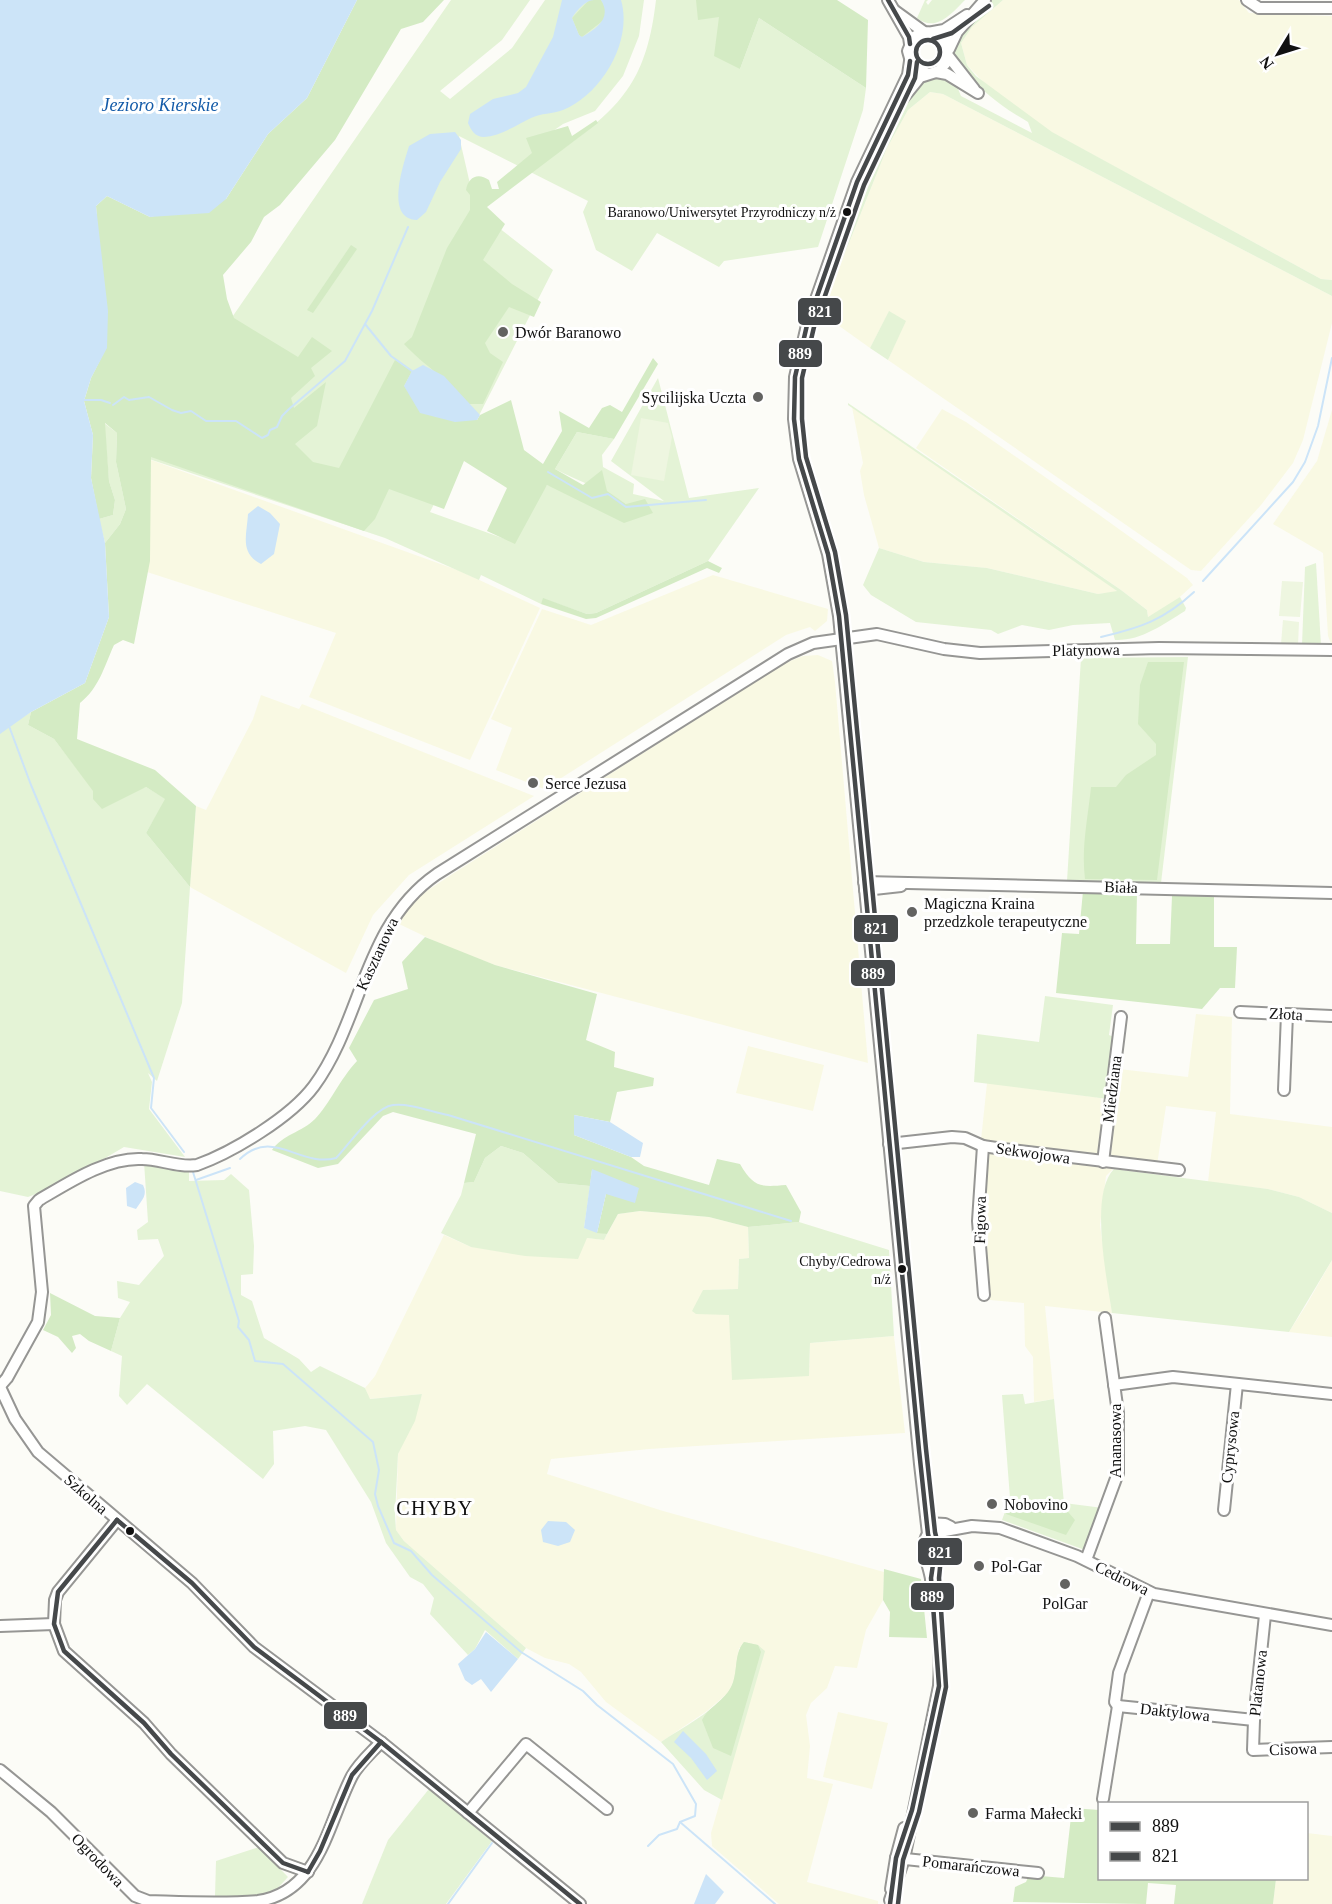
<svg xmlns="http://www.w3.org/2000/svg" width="1332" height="1904" font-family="'Times New Roman',serif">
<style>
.farmland{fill:#f9f9e3}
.green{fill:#e4f3d6}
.forest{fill:#d4ebc4}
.pitch{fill:#eef6e0}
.water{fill:#cce4f8}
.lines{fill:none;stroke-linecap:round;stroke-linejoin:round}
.stream{stroke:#cce4f8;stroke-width:2}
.minor-casing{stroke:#969694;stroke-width:14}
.minor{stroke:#fffffe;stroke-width:10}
.bus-1-casing{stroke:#fff;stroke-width:9}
.bus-2-casing{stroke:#fff;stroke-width:9}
.bus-1{stroke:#45484a;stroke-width:4.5}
.bus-2{stroke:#45484a;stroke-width:4.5}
.bus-dot{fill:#101010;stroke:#fff;stroke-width:2}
.poi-dot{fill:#636361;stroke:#fff;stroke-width:2}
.labels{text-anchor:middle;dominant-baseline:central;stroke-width:6;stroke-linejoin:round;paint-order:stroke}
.bus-label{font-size:14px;fill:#101010;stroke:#fff;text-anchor:end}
.poi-label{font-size:16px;fill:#101010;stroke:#fff;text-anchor:start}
.street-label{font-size:16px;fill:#101010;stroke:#fff}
.water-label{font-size:18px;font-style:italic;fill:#145ba8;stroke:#fff}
.quarter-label{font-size:20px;letter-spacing:1.5px;fill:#101010;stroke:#fff}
.line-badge{stroke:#fff;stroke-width:2}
.badge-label{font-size:16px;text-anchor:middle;font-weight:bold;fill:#fff}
</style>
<rect width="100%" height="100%" fill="#fcfcf7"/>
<g class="farmland">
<polygon points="1003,0 1239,0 1249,13 1332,16 1332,280 1321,279 1051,132 991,90 967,65 961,43 972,27"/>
<polygon points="930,92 943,94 1332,296 1332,323 1303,440 1293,463 1261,505 1201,571 1191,570 888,360 905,321 889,312 870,348 821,313 887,148 908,110"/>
<polygon points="852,407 1112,587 1118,592 1098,594 987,568 924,562 879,548 864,495 860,471 863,463"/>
<polygon points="942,409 966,422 1098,514 1187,578 1193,585 1170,606 1148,617 1147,610 1121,590 916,448"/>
<polygon points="1332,410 1332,646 1328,636 1323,553 1273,524 1317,461"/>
<polygon points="151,460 460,571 540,608 470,760 309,697 336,633 144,571"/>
<polygon points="713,575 828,609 827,621 815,631 810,627 786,635 544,789 496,770 512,728 491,719 542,609 591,625"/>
<polygon points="818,655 832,661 835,682 868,1063 495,965 449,948 397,923 410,902 454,873 785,663 803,656"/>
<polygon points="261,695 299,709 302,704 534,796 409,875 373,915 346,973 190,887 196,806 206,810 253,719"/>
<polygon points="1196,1014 1232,1017 1230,1114 1332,1127 1332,1213 1299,1197 1268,1189 1208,1182 1216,1112 1166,1106 1157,1165 1115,1160 1111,1154 1119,1069 1188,1077"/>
<polygon points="748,1046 824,1065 813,1111 736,1093"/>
<polygon points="987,1083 1101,1098 1100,1112 1106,1113 1100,1153 1097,1156 981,1140"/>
<polygon points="992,1151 1113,1169 1106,1176 1100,1225 1112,1313 1045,1306 1054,1399 1034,1402 1033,1357 1025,1346 1024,1303 990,1300 980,1221 988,1152"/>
<polygon points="640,1211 709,1217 748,1227 749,1258 739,1259 738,1289 703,1290 696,1314 729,1314 809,1375 810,1343 894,1336 905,1433 649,1449 551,1459 547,1474 663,1511 884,1572 883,1600 866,1630 857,1668 835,1666 827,1688 811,1703 806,1715 810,1746 807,1778 833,1784 807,1882 878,1901 878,1904 779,1904 712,1846 711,1833 764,1650 739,1648 736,1676 729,1692 707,1711 661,1742 606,1702 581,1672 569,1664 545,1658 526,1648 404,1541 396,1530 398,1454 422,1394 369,1399 365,1388 375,1376 444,1235 471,1247 587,1238 604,1240 618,1214"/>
<polygon points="1332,1260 1332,1337 1289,1332 1307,1304"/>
<polygon points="838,1712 888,1723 872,1789 823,1777"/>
<polygon points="1307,1833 1332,1836 1332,1904 1273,1904 1276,1879 1306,1878"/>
</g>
<g class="green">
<path d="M451,0H530L502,40L440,91L450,99L512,48L545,0H644L639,36L623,76L595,111L563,124L553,131L563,149C625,104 647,77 656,0H721L740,69L759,18L866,88L863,110L818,247L724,261L719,267L657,233L632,271L596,250L583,212L588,201L459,136L476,210L553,270L430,512L505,539L547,485L626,504C604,489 579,482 555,469L577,432L614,439L602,455L603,467L634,484L633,494L664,501L611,461L658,378L689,498L759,488L708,561L596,613L587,614L544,599L541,604L481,575L479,580L385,538L137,455Z"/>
<path d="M925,0H928L926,2L928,5L932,0H965C952,13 936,33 917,18Z"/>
<path d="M991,0H1003L972,27L961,43L967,65L976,76L1052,132L1321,279L1332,280V296L943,94L930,92L908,110L887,148L821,313L829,321L818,315L838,255L860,207V190L866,175L892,119L921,79L943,76L956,84L961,96L1032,133L1028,122C998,105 976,86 953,59L955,40Z"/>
<polygon points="889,311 906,321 888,360 870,348"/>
<path d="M848,403L1121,590L1147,610L1148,617L1180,597L1186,608L1185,611C1162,625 1141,641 1115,640L1110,623L1073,625L1049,630L1022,625L998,634L991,630L916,622L871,595L863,585L879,548L924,562L987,568L1098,594L1117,591L848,405Z"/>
<polygon points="104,423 117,433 116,462 126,509 120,524 105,543 99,519 113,515 115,500 109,481"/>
<polygon points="1316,563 1321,645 1302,645 1305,567"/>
<polygon points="1188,657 1161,883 1067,881 1081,658"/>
<polygon points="31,712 28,725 54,739 94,791 93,799 146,787 166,799 146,833 190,887 182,1003 157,1081 148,1073 152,1082 149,1109 185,1157 124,1147 61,1184 28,1197 0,1191 0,731"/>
<polygon points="1045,996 1113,1005 1109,1035 1114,1037 1108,1099 974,1082 977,1034 1039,1042"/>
<polygon points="501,1146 523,1153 558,1183 590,1186 584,1228 607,1234 604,1240 587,1238 578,1259 525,1256 471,1247 441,1233 461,1195 464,1183 474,1182 485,1158"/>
<polygon points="144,1162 170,1170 189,1171 189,1181 224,1180 231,1174 249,1190 254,1246 253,1274 241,1275 241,1295 252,1301 264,1338 299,1359 311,1372 320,1366 365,1388 370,1399 422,1394 415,1421 398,1454 395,1515 396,1530 404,1541 526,1648 518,1659 485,1630 475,1649 468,1655 430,1614 434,1598 423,1584 410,1577 386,1543 371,1502 326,1430 305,1426 273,1431 274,1464 263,1479 147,1384 127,1405 119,1396 122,1356 111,1351 120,1318 130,1302 118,1298 117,1281 139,1285 164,1256 158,1239 138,1240 137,1230 148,1222"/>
<path d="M1114,1169L1268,1189L1299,1197L1332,1213V1260L1289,1332L1112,1313C1107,1279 1089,1194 1114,1169Z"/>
<polygon points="799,1222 889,1250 894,1336 810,1343 809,1376 732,1380 729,1315 696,1314 692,1311 703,1290 738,1289 739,1259 749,1258 748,1227"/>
<polygon points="1023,1394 1025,1404 1054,1399 1064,1503 1103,1508 1085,1550 1002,1520 1010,1498 1002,1395"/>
<path d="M744,1642L758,1645L765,1651L722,1800L704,1790L661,1742C680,1729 716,1710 729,1691C739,1676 733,1655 744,1642Z"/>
<polygon points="429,1789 492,1841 446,1904 362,1904 388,1840"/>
<polygon points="259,1847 288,1877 276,1890 264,1894 252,1897 215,1896 216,1861"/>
</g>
<g class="forest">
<path d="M357,0H444L423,22L401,29L335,140L280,205L264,217L251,242L223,275L227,299L234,318L298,357L312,337L332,351L311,368L315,376L291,398L294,408L326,382L317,426L295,444L313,462L339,468L395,360L412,371L404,386L477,420L480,415L511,400L524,450L543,464L562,431L559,411L589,428L602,408L610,405L622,412L653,358L658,364L614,439L577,432L555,469L583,485L602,470L607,491L626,504L645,499L653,513L624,523L547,485L515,544L487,531L507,488L464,461L444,509L389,489L375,519L364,531L151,457L150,561L134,644L123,640L114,645C104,667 99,688 80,703L77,739L155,770L196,806L190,887L146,833L165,799L146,787L102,809L93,799V791L54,739L28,725L31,712L85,683L109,617L105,543L120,524L126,509L116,462L117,433L105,423L109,481L115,500L113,515L99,519L91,478L93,435L84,401L91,378L106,348L96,206L107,196L150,217L226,199L268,134L307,98Z"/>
<polygon points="589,0 601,0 605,6 605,19 582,37 579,35 572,18"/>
<polygon points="696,0 837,0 868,20 866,88 759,18 740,69 714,56 719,17 698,20"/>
<path d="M596,120L598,123L487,207L505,224L483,260L512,284L541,302L534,317L509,307L485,343L490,353L503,362L483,404H467C449,379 424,366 404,344L412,337L447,248L470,210V195L466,190C468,177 478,172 489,180L492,189H499L497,182L532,153L526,138L568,126L572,136Z"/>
<polygon points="351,245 357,249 313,313 307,310"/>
<polygon points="708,561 722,568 719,573 707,568 596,618 586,619 541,604 543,598 587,614 596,613"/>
<path d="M1148,662H1184L1157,880L1085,879C1081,847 1088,818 1091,787H1116L1126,775L1156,755V744L1138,724L1140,685Z"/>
<polygon points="1083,891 1137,892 1136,944 1170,944 1172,896 1214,896 1214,947 1237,947 1235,988 1220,988 1202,1009 1056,993 1062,933 1079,934"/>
<path d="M425,937L495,965L597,994L586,1040L615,1052L614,1067L654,1078L653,1086L617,1092L610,1122L574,1115V1135L631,1157L644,1166L709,1185L717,1159L740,1164C754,1188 761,1187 786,1185L801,1212L799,1222L748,1227L709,1217L640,1211L618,1214L607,1234L597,1233L606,1194L592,1170L590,1186L558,1183L523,1153L501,1146L485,1158L474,1182L464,1183L476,1134L393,1112L383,1116L338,1164L318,1168L272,1150C282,1135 302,1132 315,1119C329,1105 340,1079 357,1061L349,1048L374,1000L408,989L402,962Z"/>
<polygon points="50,1293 95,1316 120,1318 111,1351 89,1341 80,1334 72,1336 76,1348 72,1353 58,1337 43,1330 51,1315"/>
<polygon points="1012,1500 1063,1506 1075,1520 1066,1535 1006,1514"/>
<polygon points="884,1569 921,1579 927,1638 889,1637 890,1612 883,1600"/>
<path d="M744,1642L758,1645L761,1652L731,1756L713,1748L702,1720C708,1708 720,1703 728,1692C740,1677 732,1656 744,1642Z"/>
<polygon points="1072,1808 1099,1810 1100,1878 1276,1879 1273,1904 1174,1904 1176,1885 1148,1883 1146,1904 1013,1902 1015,1887 1026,1882 1029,1875 1064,1878"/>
</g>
<g class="pitch">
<polygon points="641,418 668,423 672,437 664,481 631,475"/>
<polygon points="1282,581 1303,582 1300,617 1279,616"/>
<polygon points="1283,620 1299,622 1298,645 1281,644"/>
</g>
<g class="water">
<polygon points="0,0 357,0 307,98 268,134 226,199 209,213 150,217 107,196 96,206 108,311 107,348 91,378 84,401 93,435 91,478 105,543 109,617 85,683 31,712 0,734"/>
<path d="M562,0H594C586,0 576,11 572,18L579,35L582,37C597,28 612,18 601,0H621C633,41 602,94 563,110C553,114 541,113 531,118C517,125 500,136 484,137C475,137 471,130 468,123L470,114L493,99L518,93L526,87L553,37Z"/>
<path d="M455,132L461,140V149L440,182L426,212L417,220C384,219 404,163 409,146L430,134Z"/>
<polygon points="423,365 444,376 480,415 477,420 455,422 420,413 404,386 412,371"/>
<path d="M258,506L270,513L280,524L274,554L261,564C239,553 247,534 248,514Z"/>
<polygon points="574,1115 610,1122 643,1143 640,1157 631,1157 574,1135"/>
<polygon points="592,1169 639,1188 635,1203 606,1194 597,1233 584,1228"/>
<path d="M135,1182L143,1185C148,1195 142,1200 136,1209L127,1206L126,1188Z"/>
<polygon points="548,1521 566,1522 575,1530 570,1542 558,1546 543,1542 541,1530"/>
<polygon points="486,1632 518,1659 491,1692 481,1679 472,1685 465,1680 458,1664 475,1649"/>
<polygon points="683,1731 706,1754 717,1771 707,1780 691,1758 674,1742"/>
<polygon points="706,1874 724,1892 715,1904 694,1904"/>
</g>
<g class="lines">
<g class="stream">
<polyline points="365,324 391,356 412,371"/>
<polyline points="82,400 101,400 110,403"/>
<polyline points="113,405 124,397 129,400 149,397 172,410 181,413 191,411 206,421 236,421 262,438 268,435 270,430 277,427 282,416 289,409 345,361 372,311 408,227"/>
<polyline points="548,472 592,498 608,494 626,507 706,500"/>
<polyline points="1203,581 1293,482 1305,462 1318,426 1332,358"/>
<path d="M1101,637C1140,628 1164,620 1194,592"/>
<polyline points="9,726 31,785 154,1078 151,1108 184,1152"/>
<path d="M240,1159C273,1127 300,1168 336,1158C350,1143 375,1107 393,1105C410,1103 432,1112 448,1115L791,1221"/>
<polyline points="193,1172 239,1321 238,1327 249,1340 255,1361 283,1364 373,1442 379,1470 375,1494 378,1506 394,1543 411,1551 432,1575 521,1652 583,1691 597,1705 673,1764 696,1804 695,1816 680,1822 677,1829 659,1835 648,1846"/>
<polyline points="196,1180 230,1168"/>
<polyline points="680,1822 775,1904"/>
<polyline points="448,1904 492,1843"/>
</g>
<defs>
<g id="minor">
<polyline points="888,0 909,37 910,44"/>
<polyline points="1247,0 1259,8 1332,8"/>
<polyline points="895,11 924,32"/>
<polyline points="933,32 944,30 967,15"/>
<polyline points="949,49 957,32 985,0"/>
<polyline points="949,57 974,89"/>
<polyline points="910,61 908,75 857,182 807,325 795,377 794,419 799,459 828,554 839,616 920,1464 928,1534 932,1542 934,1558 931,1578"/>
<polyline points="936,72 947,74 978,93"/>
<path d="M903,98L920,77L939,71L948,60L946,42C937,31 926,29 914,37L908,51L912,65L926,73"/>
<polyline points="864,882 1332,893"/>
<polyline points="865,890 901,886"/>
<polyline points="1240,1012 1332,1016"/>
<polyline points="1284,1090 1287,1014"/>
<polyline points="889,1144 952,1137 965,1138 983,1146 1003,1149 1179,1170"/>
<polyline points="983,1146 978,1221 984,1295"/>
<polyline points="1103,1162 1121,1017"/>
<polyline points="1114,1385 1173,1377 1332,1394"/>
<path d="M0,1386L7,1378L38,1322L42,1292L34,1206L39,1200C68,1183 107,1157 142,1159C160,1159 178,1168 197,1165C233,1152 291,1117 314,1086C363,1019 363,925 437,874L788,654L813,643L877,634L944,649L980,653L1159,648L1332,650"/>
<polyline points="0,1387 15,1419 38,1452 192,1583 254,1647 381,1742 580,1904"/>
<polyline points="1224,1510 1237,1384"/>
<polyline points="117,1520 58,1592 55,1600 54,1624 64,1651 144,1723 171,1754 283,1863 308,1872"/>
<polyline points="927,1523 945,1524 951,1527"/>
<polyline points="928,1534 972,1526 1000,1528 1077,1556 1154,1594 1332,1625"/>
<polyline points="1086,1560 1118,1473 1118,1413 1105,1318"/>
<polyline points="1265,1615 1254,1720 1253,1750 1332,1747"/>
<polyline points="0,1626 54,1624"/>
<polyline points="1118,1706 1115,1702 1119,1673 1149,1592"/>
<path d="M0,1770L51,1812L135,1896L148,1901C184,1902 222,1904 258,1901C320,1892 328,1822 352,1776C359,1763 371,1753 381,1742"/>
<polyline points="1103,1799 1118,1706 1254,1720"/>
<polyline points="468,1813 526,1744 607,1809"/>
<polyline points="896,1858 1038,1873"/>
<polyline points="891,1889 896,1858 904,1828"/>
<path d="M890,1900L904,1859L939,1686C941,1652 938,1612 931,1579C929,1565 919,1547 928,1534"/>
</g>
</defs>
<use href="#minor" class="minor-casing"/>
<use href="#minor" class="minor"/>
<defs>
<g id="bus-1">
<polyline points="888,0 909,37 910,44"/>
<polyline points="117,1520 192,1583 254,1647 381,1742 580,1904"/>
<polyline points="117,1520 58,1592 54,1624 64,1651 144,1723 171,1754 283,1863 308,1872"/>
<polyline points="308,1872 320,1851 352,1775 381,1742"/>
<polyline points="890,1904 896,1858 912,1810 939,1686 931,1578 934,1558 928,1534 919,1450 839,616 828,554 799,459 794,419 795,377 807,325 857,182 908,75 910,61"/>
</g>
<g id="bus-2">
<polyline points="933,39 952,33 989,6"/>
<circle cx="928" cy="52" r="12"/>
<polyline points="898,1904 903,1860 919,1812 946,1687 939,1578 941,1557 935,1532 926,1449 846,615 835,552 806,457 802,419 802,378 814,327 864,185 915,78 917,62"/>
</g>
</defs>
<use href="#bus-1" class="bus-1-casing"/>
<use href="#bus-2" class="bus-2-casing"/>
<use href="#bus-1" class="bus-1"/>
<use href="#bus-2" class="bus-2"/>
</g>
<g class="bus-dot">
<circle cx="847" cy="212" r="5"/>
<circle cx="902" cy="1269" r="5"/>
<circle cx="130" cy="1531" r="5"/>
</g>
<g class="poi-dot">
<circle cx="503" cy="332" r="6"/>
<circle cx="758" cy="397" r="6"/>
<circle cx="533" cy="783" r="6"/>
<circle cx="912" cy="912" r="6"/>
<circle cx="992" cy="1504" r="6"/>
<circle cx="979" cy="1566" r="6"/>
<circle cx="1065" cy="1584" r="6"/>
<circle cx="973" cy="1813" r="6"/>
</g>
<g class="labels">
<g class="bus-label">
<text x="836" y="212">Baranowo/Uniwersytet Przyrodniczy n/ż</text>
<text x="891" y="1261">Chyby/Cedrowa<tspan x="891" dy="18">n/ż</tspan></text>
</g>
<g class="poi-label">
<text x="515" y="332">Dwór Baranowo</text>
<text x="746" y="397" text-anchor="end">Sycilijska Uczta</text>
<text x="545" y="783">Serce Jezusa</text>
<text x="924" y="903">Magiczna Kraina<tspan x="924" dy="18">przedzkole terapeutyczne</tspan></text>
<text x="1004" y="1504">Nobovino</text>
<text x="991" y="1566">Pol-Gar</text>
<text x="1065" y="1603" text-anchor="middle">PolGar</text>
<text x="985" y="1813">Farma Małecki</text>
</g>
<g class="street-label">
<text transform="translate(1086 650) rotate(-1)">Platynowa</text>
<text transform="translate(1121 887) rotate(2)">Biała</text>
<text transform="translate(377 954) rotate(-65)">Kasztanowa</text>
<text transform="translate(1286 1014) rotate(3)">Złota</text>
<text transform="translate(1112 1089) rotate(-83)">Miedziana</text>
<text transform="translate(1033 1153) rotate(8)">Sekwojowa</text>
<text transform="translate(980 1220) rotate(-89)">Figowa</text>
<text transform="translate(1115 1441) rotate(-90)">Ananasowa</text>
<text transform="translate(1230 1447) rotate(-84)">Cyprysowa</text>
<text transform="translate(86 1494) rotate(41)">Szkolna</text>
<text transform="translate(1122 1578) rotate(26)">Cedrowa</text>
<text transform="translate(1258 1683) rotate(-84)">Platanowa</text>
<text transform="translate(1175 1712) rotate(6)">Daktylowa</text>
<text transform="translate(1293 1749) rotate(-2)">Cisowa</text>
<text transform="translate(98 1860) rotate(46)">Ogrodowa</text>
<text transform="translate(971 1866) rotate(6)">Pomarańczowa</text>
</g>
<g class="water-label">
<text x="160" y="105">Jezioro Kierskie</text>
</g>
<g class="quarter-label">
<text x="435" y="1508">CHYBY</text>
</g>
</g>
<g class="line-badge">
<rect x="797" y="297" width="45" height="29" rx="6" fill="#45484a"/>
<rect x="778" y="339" width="45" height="29" rx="6" fill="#45484a"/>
<rect x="853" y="914" width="46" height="29" rx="6" fill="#45484a"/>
<rect x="850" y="959" width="46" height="28" rx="6" fill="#45484a"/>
<rect x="917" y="1537" width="46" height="29" rx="6" fill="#45484a"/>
<rect x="910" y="1582" width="45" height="29" rx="6" fill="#45484a"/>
<rect x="323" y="1701" width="45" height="29" rx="6" fill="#45484a"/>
</g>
<g class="badge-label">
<text x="820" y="317">821</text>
<text x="800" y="359">889</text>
<text x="876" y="934">821</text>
<text x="873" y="979">889</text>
<text x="940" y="1558">821</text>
<text x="932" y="1602">889</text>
<text x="345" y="1721">889</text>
</g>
<rect x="1098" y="1802" width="210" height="78" fill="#ffffff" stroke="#9f9f9f" stroke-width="1.5"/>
<rect x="1110" y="1822" width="30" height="9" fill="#45484a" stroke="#9f9f9f" stroke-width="1.5"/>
<text x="1152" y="1832" font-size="18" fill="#101010">889</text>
<rect x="1110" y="1852" width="30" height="9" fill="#45484a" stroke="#9f9f9f" stroke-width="1.5"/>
<text x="1152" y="1862" font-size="18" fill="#101010">821</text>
<g transform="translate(1278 54) rotate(232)" stroke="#ffffff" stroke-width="4.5" paint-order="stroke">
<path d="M0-4.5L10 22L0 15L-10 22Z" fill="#101010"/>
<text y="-9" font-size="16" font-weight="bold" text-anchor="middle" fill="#101010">N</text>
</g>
</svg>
